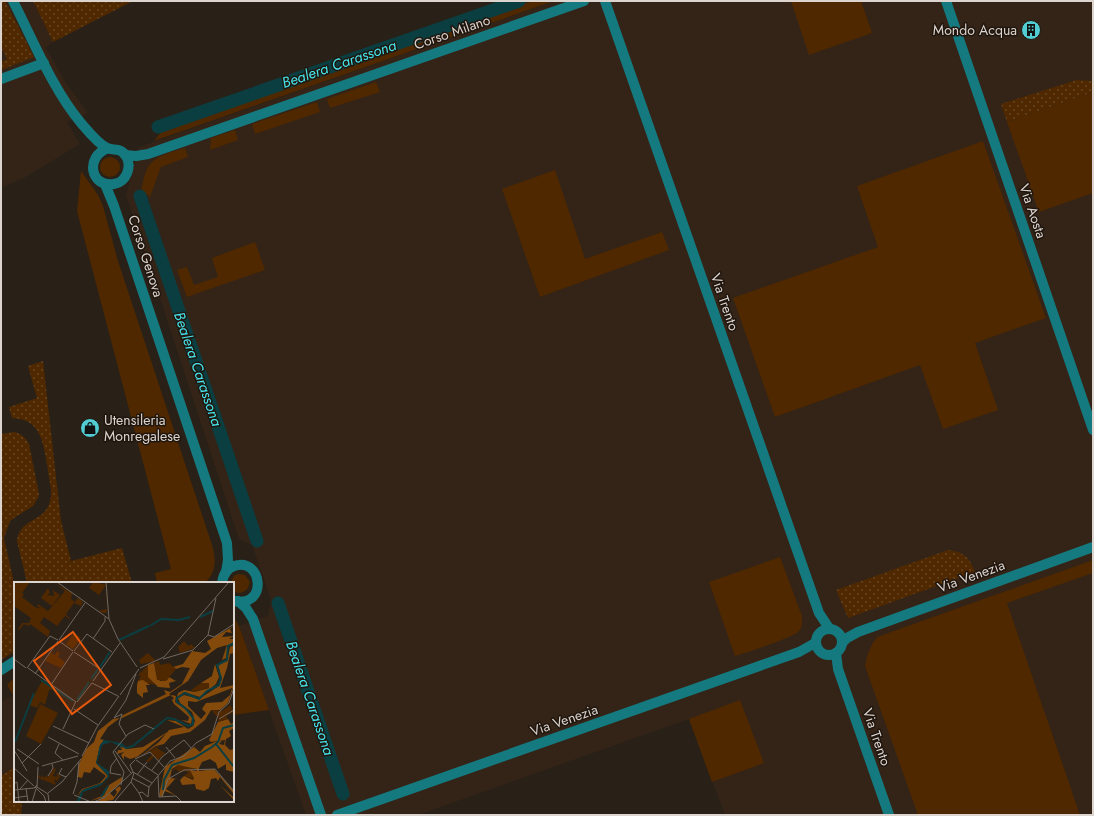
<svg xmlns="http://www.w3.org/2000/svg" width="1094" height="816" font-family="Jost,sans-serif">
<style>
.built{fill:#332417}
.grass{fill:#4f2800}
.park{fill:url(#park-dots)}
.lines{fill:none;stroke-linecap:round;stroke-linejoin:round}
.canal{stroke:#0b3e41;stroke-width:13}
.minor{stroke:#157a7f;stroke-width:10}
.labels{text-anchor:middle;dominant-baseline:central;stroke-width:3;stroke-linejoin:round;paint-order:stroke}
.poi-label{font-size:14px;fill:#dbd4cf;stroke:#20160e;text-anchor:end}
.street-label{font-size:14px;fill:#dbd4cf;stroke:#20160e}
.water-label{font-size:15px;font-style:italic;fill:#45e3eb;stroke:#20160e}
.inset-river{fill:none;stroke:#0b3e41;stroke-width:2}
.inset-road{fill:none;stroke:#706861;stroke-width:1}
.view{fill:#e8590c;fill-opacity:0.15;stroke:#e8590c;stroke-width:2}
.inset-edge{fill:none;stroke:#dbd4cf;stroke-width:2}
</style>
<defs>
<pattern id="park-dots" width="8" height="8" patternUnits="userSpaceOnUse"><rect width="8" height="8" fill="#4f2800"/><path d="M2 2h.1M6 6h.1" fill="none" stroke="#684624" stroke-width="1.8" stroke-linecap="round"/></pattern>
</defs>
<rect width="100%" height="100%" fill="#292017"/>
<g class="built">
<polygon points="1,1 33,1 53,42 46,48 66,83 88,113 67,122 80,144 24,178 1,188"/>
<polygon points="554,1 1093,1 1093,815 725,815 689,719 418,815 306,815 239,626 268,616 271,600 252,545 239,539 126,195 139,147"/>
<polygon points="13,695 15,801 22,801 21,815 1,815 1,702"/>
</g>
<g class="grass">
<polygon points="532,1 554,1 154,141 162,131"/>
<polygon points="791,1 861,1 872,33 809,55"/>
<polygon points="376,82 380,92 330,108 327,99"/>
<polygon points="1093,92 1093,193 1039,212 1007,122"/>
<polygon points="317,102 320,112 255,134 252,124"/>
<polygon points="235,130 238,140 210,150 211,138"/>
<polygon points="983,141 1046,318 975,343 998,410 943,429 920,365 775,417 733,298 878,247 857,186"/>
<path d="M185,148L188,157L161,167L150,197L141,190C143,183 144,175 147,169C154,155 172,152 185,148Z"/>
<circle cx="110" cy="167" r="10"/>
<polygon points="555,170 585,259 662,232 669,250 540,297 502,189"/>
<path d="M81,171L98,195L103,206L118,261L213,548C216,562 216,572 205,583H157L155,573L171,569L77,211Z"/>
<polygon points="255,242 265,270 187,297 177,270 187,267 194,285 218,277 212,258"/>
<path d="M780,557L802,616C802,621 803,627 799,631C793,638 747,652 735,656L709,582Z"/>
<path d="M1093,560V573L1007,603L1080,815H918L865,666C867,655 870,646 877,637Z"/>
<path d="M238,574L245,575L250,582L248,588C244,593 238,595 233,590V583H230L234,576Z"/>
<polygon points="233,615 239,626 269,710 233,715"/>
<polygon points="15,677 15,767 13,695 7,685"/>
<polygon points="740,700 764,763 712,782 689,719"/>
</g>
<g class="park">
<polygon points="1,1 5,1 34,57 1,70 1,62 7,59 1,47"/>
<polygon points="33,1 133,1 53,42"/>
<polygon points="1076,80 1093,81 1093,92 1007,122 1001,104"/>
<path d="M43,361L61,521L71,561L122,548L132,583H27L17,541C20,514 53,525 51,489C49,479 48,469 46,458C42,437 38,419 12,418L9,407L37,398L28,366Z"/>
<path d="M14,432C22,434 25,437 29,444L39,494L38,498L33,506L17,516L10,521L4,538L15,587V651L1,660V434Z"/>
<path d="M948,550C964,552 969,557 975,572L848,618L836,590Z"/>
<polygon points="15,767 15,801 22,801 21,815 1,815 1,776"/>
</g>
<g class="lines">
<g class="canal">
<polyline points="158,127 519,1"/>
<polyline points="140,196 257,541"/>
<polyline points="278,603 343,794"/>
</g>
<g class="minor">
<path d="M13,1C33,40 53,90 81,123C88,131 97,143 107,148C114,151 120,147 126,156C132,166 127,182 114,184C91,188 84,157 108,148"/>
<polyline points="605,1 819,613 829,628"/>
<polyline points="946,1 1093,430"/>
<polyline points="1,79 44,63"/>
<polyline points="125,155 136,156 148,154 584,1"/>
<polyline points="105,184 114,206 227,543 228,560 226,572"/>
<path d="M222,583C223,575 226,569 234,566C262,556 269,608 234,601"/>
<polyline points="238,601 246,608 253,619 321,815"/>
<circle cx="829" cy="642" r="13"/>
<polyline points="842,643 847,638 858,632 1093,547"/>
<polyline points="836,653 838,669 889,815"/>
<polyline points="1,670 15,661"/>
<polyline points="337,815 799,652 815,643"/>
</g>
</g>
<defs>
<symbol id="building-disc" viewBox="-11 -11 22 22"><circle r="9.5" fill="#51ccd2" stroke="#20160e"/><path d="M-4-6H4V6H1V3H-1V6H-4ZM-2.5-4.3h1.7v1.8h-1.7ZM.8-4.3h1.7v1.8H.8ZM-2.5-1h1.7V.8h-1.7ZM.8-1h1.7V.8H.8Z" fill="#111"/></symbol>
<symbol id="shop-disc" viewBox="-11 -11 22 22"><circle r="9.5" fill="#51ccd2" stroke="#20160e"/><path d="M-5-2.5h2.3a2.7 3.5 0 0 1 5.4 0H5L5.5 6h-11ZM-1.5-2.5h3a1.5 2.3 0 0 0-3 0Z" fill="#111"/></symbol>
</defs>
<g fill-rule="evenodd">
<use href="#building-disc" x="1020" y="19" width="22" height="22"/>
<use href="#shop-disc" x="79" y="417" width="22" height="22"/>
</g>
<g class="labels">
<g class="poi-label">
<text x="1017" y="30">Mondo Acqua</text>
<text x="104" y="420" text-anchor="start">Utensileria<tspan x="104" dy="16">Monregalese</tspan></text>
</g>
<g class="street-label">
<text transform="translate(452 32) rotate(-19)">Corso Milano</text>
<text transform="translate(1033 211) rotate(71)">Via Aosta</text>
<text transform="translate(146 256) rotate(72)">Corso Genova</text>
<text transform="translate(725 302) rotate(71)">Via Trento</text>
<text transform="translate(971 576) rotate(-20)">Via Venezia</text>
<text transform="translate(564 720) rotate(-19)">Via Venezia</text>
<text transform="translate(877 737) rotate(71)">Via Trento</text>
</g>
<g class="water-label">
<text transform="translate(339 64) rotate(-19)">Bealera Carassona</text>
<text transform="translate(198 369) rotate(71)">Bealera Carassona</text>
<text transform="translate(310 698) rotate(71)">Bealera Carassona</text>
</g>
</g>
<g transform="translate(14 582)">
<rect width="220" height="220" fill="#292017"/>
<path d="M79,0L93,3V29L92,31H89L84,29L93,27L92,3L85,13L75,6ZM42,2L58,11L57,17L61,20L64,16L69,20L67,24L60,21L52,32L57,38L51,34L43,44L30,35L26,41L36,49L34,55L16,42L15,44L10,42L5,48L4,47L8,41H15L17,36L0,24V7L10,12L8,15L21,25L27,27L23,24L24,22L34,29L51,9ZM60,51L67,56L59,67L46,58L52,62ZM43,69L46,71L44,75L51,80L47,86L31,79L37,70L41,73ZM134,71L142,79L127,82L125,78ZM134,83L135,95L141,103L124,99L127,94L124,93ZM28,99L40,107L35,108L31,123L26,120L23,126L15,123ZM187,101H195L196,105L181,110L177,108ZM146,163L143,166L151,171L144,178L140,174L135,180L132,179L138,173L136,169ZM163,183L182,185L178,188L180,197L170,194L174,191L173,189L165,190L162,187L158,190Z" fill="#4f2800"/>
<path d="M220,44L216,47L218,51L212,50L208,55L220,54L215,57H220V60L214,64L212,76L208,78L213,63L203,66L187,78L174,99L155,112L157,113L106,137L109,133L152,112L150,108L156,110L168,102L176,86L168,85L162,87L159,85L169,82L178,69L191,71L197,67L193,59ZM220,63V71L216,72L213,86L206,106L220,103L214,121L206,128H197L191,138L176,150L157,154L150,162L142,164L124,176L145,160L155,148L170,145L153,138L162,139L174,147L179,144L181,139L178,130L166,121L164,116L170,113L185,117L205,104L208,97L204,83L213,79L216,65ZM218,106L216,113L208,120L192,121L188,127L192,131L187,137L174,124V119L182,120ZM140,81L146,99L153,98L155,95L162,99L155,101L156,106L144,105L134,95V83ZM201,82L205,95L202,102L186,115L170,110L163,115L164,111L170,108L181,110L195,106V101H187L198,94ZM129,98L136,103H132L134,110L129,111V116L123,111V103L124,99ZM157,114L158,113L162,114L161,120L173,128L178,136L177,142L167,138L174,139L175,135L160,122L158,118L160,116ZM106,136L94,145L86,157L90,158L86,163L82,181L94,194L88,201L70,207L63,214L68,207L86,201L92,194L80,185L76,191L70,190L68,196L64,195V184L72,167L80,160L84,149L99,137ZM214,137L217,142L220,140V146L215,149L217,154L212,157L211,163L216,168L220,167V190L212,188V182L204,187L202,181L196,177L188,180L185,186V189L200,187L220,209V218L206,203L219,215V211L206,195L204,199L202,196L197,197L195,206L190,209L182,207L181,202L168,203L166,198L170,194L179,198L180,196L176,188L183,189V187L164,183L158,187L156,196L164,197H161L152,207L161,213L151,209L148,215L145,214L151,185L180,165L186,170L191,164L201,160L208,159L205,162L210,163L211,158L197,160L195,158L204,140ZM155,149L123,175L116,177L110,174V178L107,173L110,170L103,172L104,168H108L105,163L113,167L129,165ZM108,195V200L91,215L76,219L90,213L95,203ZM106,204L107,207L99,218L83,220L96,211L100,215L103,210L101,207Z" fill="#834a0c" fill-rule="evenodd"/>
<path d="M26,122L44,131L27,162L12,154Z" fill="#4f2800"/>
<path d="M2,0H16L8,11L0,7ZM34,6L36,11L33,13L40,14L39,8L46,13L38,24L27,16ZM170,59L174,64L177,62L181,66L166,71L164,65ZM145,79L146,83L155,81L162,87L152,99L143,98L140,81ZM216,123L220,130L212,134L214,137L204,140L205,133L204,136L197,128L208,129ZM40,186L42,187L39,194L43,195V190L46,195L43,199L40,197L42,203L24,196L25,192L26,196L29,193V196L32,194L25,191L34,195Z" fill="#4f2800"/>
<path d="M90,158L107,161L109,166L97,160L88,163L83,181L95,189V195L86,204L69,210L66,220H62L68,208L88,201L94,194L82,181L86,163Z" fill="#0b3e41"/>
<path class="inset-river" d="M186,35L199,29M136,44L147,37L165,38L176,35M105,58L135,44M86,85L96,70M77,97L84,87M27,98L59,119M63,118L75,100M1,160L20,111M106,161L112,166L119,164L153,136L160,137L174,144L179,142V136L172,127L163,120V116L171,111L185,117L193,109L205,103L207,96L203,83L213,78L214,64L220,61M202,162L220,185M149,208L150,198L158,183L180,176L198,165L204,160L209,146L220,143M87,215L94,204"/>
<path class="inset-road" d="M43,0L95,37M92,0L95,37L104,57L123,85M194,53L200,55L220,42M79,57L91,39V35M45,58L71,21M45,59L59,69M60,69L73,52L98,70M60,70L86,87M0,77L12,86M149,77L179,68L194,53L202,16M13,86L36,54L44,58M14,86L62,120M126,86L150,75L215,0M21,92L44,59M79,99L106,61M78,101L104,114M37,103L59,70M106,113L125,87M63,120L78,101M60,127L84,143M205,137L220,128M39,144L75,161M49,147L62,119M112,154L105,142L108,132L100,136L112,118L122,92M34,155L65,172M45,162L41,171L49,178M152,165L161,176M3,167L25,182M0,168L13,189M101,169L117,191M68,174L83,145L105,114M103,176L97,184L96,191L107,193M121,177L136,170L150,185M121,178L116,183L119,190L138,201M122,178L144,193M8,181L27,162M28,184L64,174M0,186L20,204M48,186L45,192L52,195M138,188L148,175L170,158L177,166M123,193L133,180M34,194L39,186L38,182M144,194L145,215L162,214L168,220M118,196L135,205M117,200L125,211M1,201L3,200L5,220M23,203L20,206L23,205L24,185M107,203L110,190L99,170L114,152L131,143L140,147M23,205L34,212L35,220M135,205L156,179L170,174L182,161L198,152L205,130L215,121L220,106M12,206L14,220M22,206L30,214L32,220M6,207L14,198M0,208L20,206M34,211L48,200L67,177M59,212L63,200L65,180M60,213L77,220M148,215L154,197L170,188L201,187L220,209M0,216L13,214M18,220L22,207M80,220L91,215L119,190M100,220L117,200L120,191M129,220L125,211L128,210L134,215L135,205"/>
<path class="view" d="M59,50L97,103L58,132L20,79Z"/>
<rect width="220" height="220" class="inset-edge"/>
</g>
<rect width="1094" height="816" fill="none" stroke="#dbd4cf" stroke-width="4"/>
</svg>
